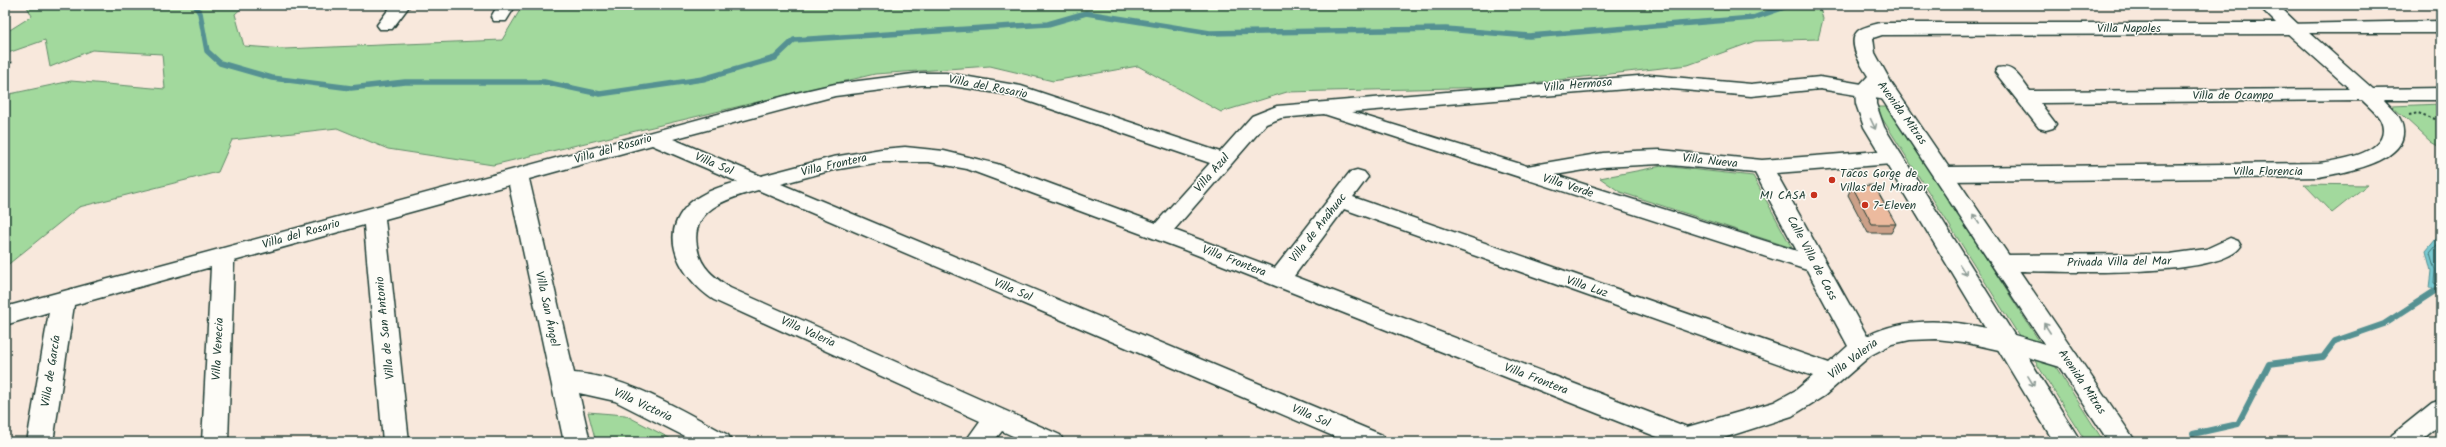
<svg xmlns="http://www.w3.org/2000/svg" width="2446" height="447" font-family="Kalam,sans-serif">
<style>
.green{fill:#a2d99d;stroke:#608b68}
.water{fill:#78c9d1;stroke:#549192}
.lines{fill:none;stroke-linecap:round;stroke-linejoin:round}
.shore{stroke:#437573;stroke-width:1}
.stream-far1{stroke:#549192;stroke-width:5.5}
.stream{stroke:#549192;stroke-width:6}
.street-casing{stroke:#1f3d34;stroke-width:3}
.secondary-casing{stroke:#1f3d34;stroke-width:3}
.path{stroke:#1f3d34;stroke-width:2;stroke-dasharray:2.5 2.5;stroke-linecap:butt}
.street{fill:#fdfcf7;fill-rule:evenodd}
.secondary{fill:#fdfcf7;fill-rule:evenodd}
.wall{fill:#cba088;stroke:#1f3d34}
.building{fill:#ecba9e;stroke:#1f3d34}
.oneway{stroke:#8e9c96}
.poi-dot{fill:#c8321e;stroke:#fdfcf7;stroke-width:1.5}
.labels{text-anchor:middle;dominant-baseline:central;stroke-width:3;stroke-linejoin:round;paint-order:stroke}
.street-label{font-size:12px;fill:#1f3d34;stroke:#fdfcf7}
.poi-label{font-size:12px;fill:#1f3d34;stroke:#fdfcf7;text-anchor:start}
</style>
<rect width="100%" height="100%" fill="#f8e8dc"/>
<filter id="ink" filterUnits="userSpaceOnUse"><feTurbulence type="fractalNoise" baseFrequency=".025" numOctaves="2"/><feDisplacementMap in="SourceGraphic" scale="8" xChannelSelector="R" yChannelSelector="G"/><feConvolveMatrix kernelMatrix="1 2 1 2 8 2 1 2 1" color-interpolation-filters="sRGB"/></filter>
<g filter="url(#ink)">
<g class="green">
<polygon points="26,5 245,5 235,14 244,46 284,49 502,40 523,5 1819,5 1823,19 1818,39 1755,41 1688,65 1497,87 1287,92 1221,112 1138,66 1053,81 990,66 875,74 493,165 388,149 337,128 232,140 218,172 79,207 5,267 5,95 71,81 165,89 162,54 92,50 50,67 45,40 5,54 5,33 32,16"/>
<polygon points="2441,104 2441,148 2431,142 2392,106"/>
<polygon points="1875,107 1889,107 2104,442 2086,442"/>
<polygon points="1662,166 1753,176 1792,248 1620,192 1600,178"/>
<polygon points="2304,184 2367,185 2332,213"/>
<polygon points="588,412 625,415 677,442 596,442"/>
</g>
<polygon class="water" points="2441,233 2441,289 2429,288 2431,271 2426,251"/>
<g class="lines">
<polyline class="shore" points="2441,240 2430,253 2435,270 2434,283 2441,285"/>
<polyline class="stream-far1" points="195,5 200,13 207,51 220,63 272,78 351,88 405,82 544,82 600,94 703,79 775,58 794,40 1048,24 1086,13 1210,33 1446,29 1529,36 1753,18 1790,5"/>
<polyline class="stream" points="2193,434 2238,424 2269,364 2323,357 2335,341 2384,324 2441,287"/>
<defs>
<g id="street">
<polygon points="392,5 410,5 392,29 380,29 377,25"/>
<polygon points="498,5 516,5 506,21 494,21 491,17"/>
<path d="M2441,21V33H2310L2373,89L2441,88V100H2384C2389,106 2397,112 2400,119C2419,161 2346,172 2319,177L1946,181L1939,179L1935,174L1939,169L1946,167L2319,163C2340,160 2394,153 2381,121C2378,114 2368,106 2362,100L2040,103L2056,124L2053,128L2046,130L2039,128L1995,72L1998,68C2014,64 2021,80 2030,91L2350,89L2286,32L2284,28L2286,24Z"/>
<path d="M921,73H946L1021,86L1220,152L1252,116L1277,106L1650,75L1751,84L1820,77L1886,88L1893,90L1896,94L1893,98L1886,100L1820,89L1751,96L1650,87L1352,112L1527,166L1603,153L1634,151L1660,150L1762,160L1892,150L1899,152L1902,157L1899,162L1892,164L1776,173L1867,336C1932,303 2011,334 2076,354L2079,360L2076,366L2067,369L2017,354L1963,342L1936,339L1910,340L1892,344L1871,355L1824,396L1792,416L1711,442H1670L1182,249L967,169L929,162H881L833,170L781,184L1382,435L1386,442H1347L758,190C729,198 690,209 697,246C700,267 714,277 730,288L1060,435L1064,442H1026L1002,431L993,442H965L980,421L714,300C682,279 655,235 690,203C703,192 721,186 738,182L652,145L529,179L574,373C630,377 680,410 728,435L732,442H696L615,401L579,393L590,442H564L509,185L385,219L409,442H383L364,225L234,261L228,442H202L211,267L74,305L53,442H27L49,312L5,325V307L796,93L835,84ZM921,85H946L1010,95L1210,163L1156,223L997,164L944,151L905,147L881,149L833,157L761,176L673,139L835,96ZM1324,114L1807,270L1848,346L1829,363L1353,197L1368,177L1364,172L1357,170L1350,172L1275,268L1174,230L1266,124L1281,118ZM1660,164L1755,173L1797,251L1555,175L1603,167ZM1344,209L1813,376L1796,390L1774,402L1687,427L1294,276Z"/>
<path d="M2230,238L2238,241L2241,246C2220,280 2047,271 2005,271L1997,269L1994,263L1997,257L2005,255L2170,254L2206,249Z"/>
<polygon points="2441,400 2441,424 2419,442 2388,442 2392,435 2432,403"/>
</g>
<path id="secondary" d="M2258,5H2278L2302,28L2300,32L2293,34L1882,35L1873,38L1875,53L1892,84L2136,442H2109L1876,90V104L1884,127L2081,442H2054L1864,127L1856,104L1855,90L1868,76C1862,67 1847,43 1857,32C1861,27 1873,25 1880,23H2276Z"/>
</defs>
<use href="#street" class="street-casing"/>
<use href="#secondary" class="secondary-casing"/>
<g class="path">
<polyline points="5,63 14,62"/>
<polyline points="2409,115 2418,113 2441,121"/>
</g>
<use href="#street" class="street"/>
<use href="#secondary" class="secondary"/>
</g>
<polygon class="wall" points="1852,186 1896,224 1891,233 1868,233 1848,195"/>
<polygon class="building" points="1874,185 1896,224 1872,224 1852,186"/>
<defs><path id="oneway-shaft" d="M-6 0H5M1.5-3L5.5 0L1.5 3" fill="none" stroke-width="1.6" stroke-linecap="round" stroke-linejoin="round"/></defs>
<g class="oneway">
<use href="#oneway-shaft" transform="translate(1873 124) rotate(65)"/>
<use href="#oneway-shaft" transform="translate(1976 219) rotate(-123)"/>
<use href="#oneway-shaft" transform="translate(1963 270) rotate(58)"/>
<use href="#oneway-shaft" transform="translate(2047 328) rotate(-123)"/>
<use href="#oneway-shaft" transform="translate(2031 381) rotate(59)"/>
</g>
</g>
<g class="poi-dot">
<circle cx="1832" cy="180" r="4"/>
<circle cx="1814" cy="195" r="4"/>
<circle cx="1865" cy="205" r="4"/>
</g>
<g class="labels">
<g class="street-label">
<text x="2129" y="28">Villa Napoles</text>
<text transform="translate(1578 85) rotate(-5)">Villa Hermosa</text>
<text transform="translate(988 87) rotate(11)">Villa del Rosario</text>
<text x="2233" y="95">Villa de Ocampo</text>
<text transform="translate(1902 113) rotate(54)">Avenida Mitras</text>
<text transform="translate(613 149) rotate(-16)">Villa del Rosario</text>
<text transform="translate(1710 161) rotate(6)">Villa Nueva</text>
<text transform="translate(714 164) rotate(23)">Villa Sol</text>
<text transform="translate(834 165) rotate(-13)">Villa Frontera</text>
<text x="2268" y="171">Villa Florencia</text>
<text transform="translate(1212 173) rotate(-49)">Villa Azul</text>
<text transform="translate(1568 186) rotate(18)">Villa Verde</text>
<text transform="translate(1318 228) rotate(-52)">Villa de Anáhuac</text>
<text transform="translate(301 234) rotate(-16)">Villa del Rosario</text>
<text transform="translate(1812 258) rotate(62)">Calle Villa de Coss</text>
<text transform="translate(1234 261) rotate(21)">Villa Frontera</text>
<text transform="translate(2119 262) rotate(-1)">Privada Villa del Mar</text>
<text transform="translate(1587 287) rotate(19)">Villa Luz</text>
<text transform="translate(1013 290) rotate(23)">Villa Sol</text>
<text transform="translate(547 309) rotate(78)">Villa San Ángel</text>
<text transform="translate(385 328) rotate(-96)">Villa de San Antonio</text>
<text transform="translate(808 332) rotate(24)">Villa Valeria</text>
<text transform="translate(218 349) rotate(-87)">Villa Venecia</text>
<text transform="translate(1853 359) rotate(-37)">Villa Valeria</text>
<text transform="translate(51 371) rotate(-81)">Villa de García</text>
<text transform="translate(1536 379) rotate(21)">Villa Frontera</text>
<text transform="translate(2082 382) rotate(56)">Avenida Mitras</text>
<text transform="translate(643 405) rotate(25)">Villa Victoria</text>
<text transform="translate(1311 416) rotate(23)">Villa Sol</text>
</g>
<g class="poi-label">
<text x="1840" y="173">Tacos Gorge de<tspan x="1840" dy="14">Villas del Mirador</tspan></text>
<text x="1806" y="195" text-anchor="end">MI CASA</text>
<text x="1873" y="205">7-Eleven</text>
</g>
</g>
<rect width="2446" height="447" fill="none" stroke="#fdfcf7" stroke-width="20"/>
<rect x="10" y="10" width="2426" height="427" fill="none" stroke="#1f3d34" stroke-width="1.5" filter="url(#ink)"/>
</svg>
